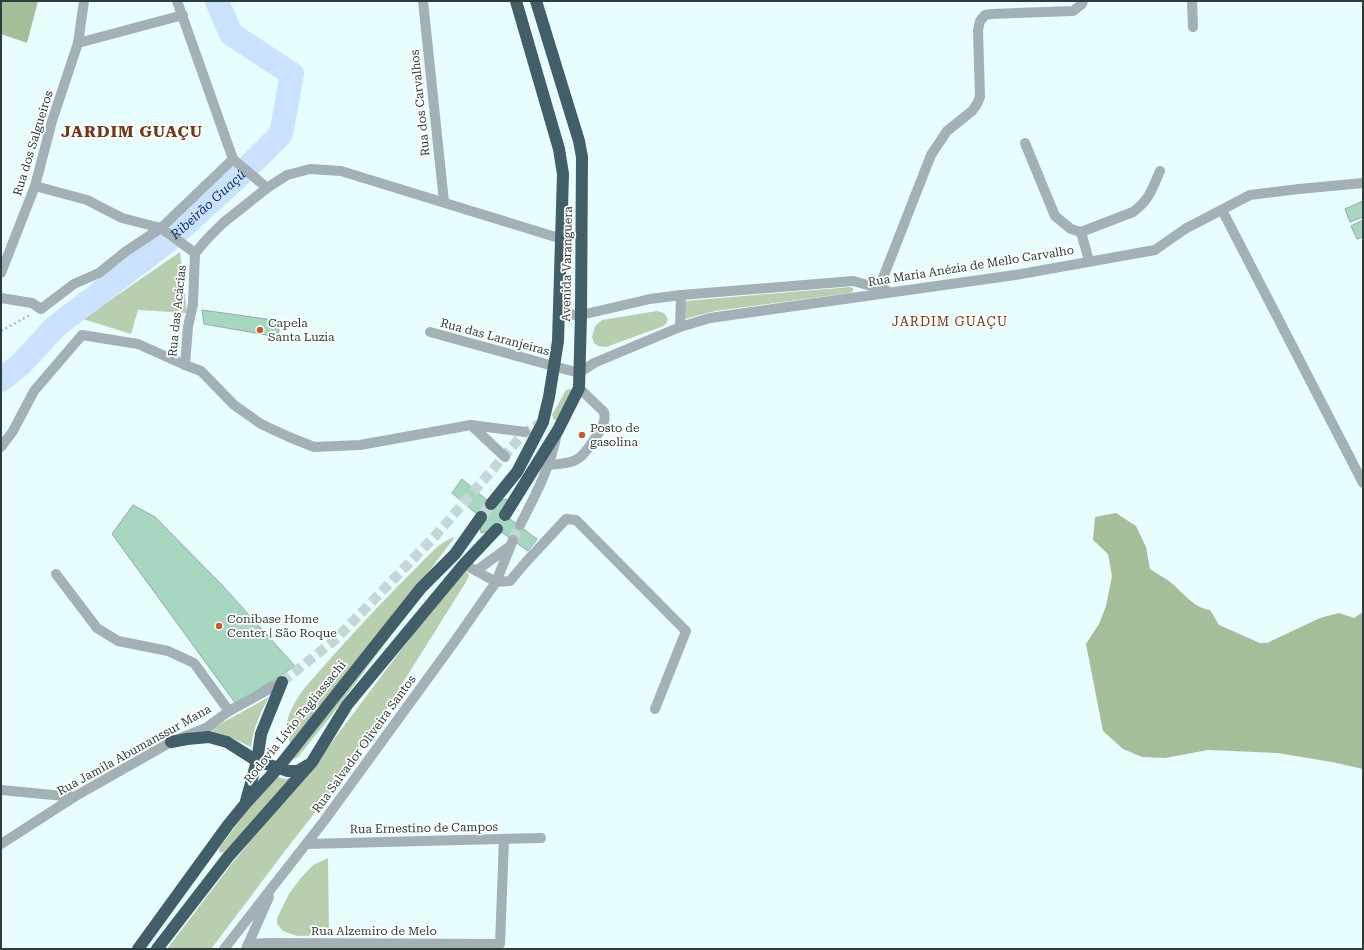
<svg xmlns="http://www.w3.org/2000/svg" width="1364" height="950" font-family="'Roboto Serif',serif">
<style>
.green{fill:#b9ceaf}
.forest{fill:#a5be99}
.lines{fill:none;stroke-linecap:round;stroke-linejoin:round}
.river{stroke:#cbe2ff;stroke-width:24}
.building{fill:#a7d7c1;stroke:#90ad9f}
.minor-tunnel{stroke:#c3d7d7;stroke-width:10;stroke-dasharray:10 5;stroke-linecap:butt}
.highway-tunnel{stroke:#c3d7d7;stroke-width:12;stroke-dasharray:12 6;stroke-linecap:butt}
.path{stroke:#acbfbf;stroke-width:2.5;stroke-dasharray:2 3;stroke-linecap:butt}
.minor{stroke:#a3b0b6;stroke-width:10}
.highway{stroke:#425e69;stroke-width:12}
.poi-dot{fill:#c25f28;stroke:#fff;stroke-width:1.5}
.labels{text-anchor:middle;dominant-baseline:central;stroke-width:3.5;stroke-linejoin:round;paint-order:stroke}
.street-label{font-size:12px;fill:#2e3d3c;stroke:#fff}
.poi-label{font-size:12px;fill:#2e3d3c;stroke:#fff;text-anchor:start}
.water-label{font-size:13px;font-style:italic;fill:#0e3560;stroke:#fff}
.neighbourhood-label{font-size:13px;letter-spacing:1px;fill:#753613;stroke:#fff}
.district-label{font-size:16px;font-weight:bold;letter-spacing:1px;fill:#753613;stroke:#fff}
</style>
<rect width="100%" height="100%" fill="#e8fefe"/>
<g class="green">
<polygon points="180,252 187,313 138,310 131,334 83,319"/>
<polygon points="850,287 853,288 853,291 850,293 715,311 685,319 685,301"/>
<polygon points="657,311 664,313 668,319 666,324 661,327 606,347 598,346 594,343 592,337 595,326 602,320"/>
<polygon points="569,389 572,390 557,420 554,420 552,415 566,390"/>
<path d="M455,537L294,747C277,730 292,706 303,690C338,649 375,609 413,571C425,560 439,541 455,537Z"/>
<polygon points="463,571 467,572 469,576 466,582 353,762 332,791 291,843 211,949 167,949 233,862 313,767 456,577"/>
<polygon points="389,638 331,716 298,757 292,760"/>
<path d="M269,697C260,713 253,729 251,747L230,737L209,730Z"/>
<polygon points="273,776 285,779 291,778 224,852 220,853 219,850 220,847"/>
<polygon points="328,858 329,935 298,936 291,934 283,931 277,924 277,918 289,894 300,879 313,865"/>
</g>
<g class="forest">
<polygon points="1,1 38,1 27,43 1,34"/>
<path d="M1116,513L1136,526L1146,547L1150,569C1156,573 1163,577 1169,581C1182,591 1193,608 1210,610L1219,625L1260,643H1267L1320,618L1339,613L1354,618L1363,612V769L1332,762L1277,753L1208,750L1165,758L1142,757L1123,749L1103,731L1086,644L1099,624L1106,606L1112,576L1108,554L1093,540L1095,517Z"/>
</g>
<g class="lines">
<path class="river" id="s1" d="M1,380L20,365L55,327L165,243L242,173L281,134L292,74L231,34L217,1"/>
</g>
<g class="building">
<polygon points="1363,201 1363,217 1350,222 1345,209"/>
<polygon points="1363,220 1363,237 1357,239 1351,226"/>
<polygon points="202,310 280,321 278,337 204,324"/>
<polygon points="462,479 495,507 500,500 507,499 507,506 502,513 537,539 528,551 493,526 489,531 481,533 480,526 484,520 452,493"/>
<polygon points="133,505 155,517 222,585 295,666 236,704 112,534"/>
</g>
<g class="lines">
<g class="minor-tunnel">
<polyline points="513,540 520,525"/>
<polyline points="282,682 336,639 436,535 525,432 543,422"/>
</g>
<polyline class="highway-tunnel" points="481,517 491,504"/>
<polyline class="path" points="1,331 30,315"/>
<g class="minor">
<polyline points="177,1 233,159 267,188 223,223 207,239 195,253 193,304 188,327 185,365 201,371 234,405 261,424 289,437 314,447 360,445 471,425 525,432"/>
<polyline points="423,1 444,202"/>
<polyline points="1192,1 1193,27"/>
<polyline points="78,43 84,1"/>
<polyline points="1025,143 1055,216 1071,229 1081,232"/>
<polyline points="35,186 87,200 122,218 161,228 195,253"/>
<polyline points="267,188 287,175 310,169 341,171 562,239"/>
<polyline points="1222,210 1363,483"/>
<path d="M1089,261L1081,232L1133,212C1150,199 1152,189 1160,171"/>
<polyline points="1,273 35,186 52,121 78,43 183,15"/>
<polyline points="878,294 879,288 931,155 947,131 972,111 977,104 980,97 978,30 980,21 985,15 991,14 1073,11 1082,4 1083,1"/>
<polyline points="1,298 32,303 41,309 74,284 99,273 125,252 161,228 233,159"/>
<polyline points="559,314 581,315 650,299 681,295 853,281 886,290"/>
<polyline points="680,327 681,295"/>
<polyline points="430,332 579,373 594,363 680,327 710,318 1015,275 1155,250 1185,229 1250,195 1299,189 1363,183"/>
<polyline points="471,425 505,457"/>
<polyline points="1,447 13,431 34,391 82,335 138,344 185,365"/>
<path d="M548,465C558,464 571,464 579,458C586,453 600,432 603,424C605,420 605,416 604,412L579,388"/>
<path d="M520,525C535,496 551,466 557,433"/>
<polyline points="464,564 496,582"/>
<polyline points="476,571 510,546"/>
<polyline points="56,574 97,628 118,641 168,651 194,663 229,711"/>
<polyline points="496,582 510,581 526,562 566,519 576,520 686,631 655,709"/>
<polyline points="1,790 74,797"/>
<polyline points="1,844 74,797 171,742 206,728 229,711 282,682"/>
<polyline points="307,844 541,838"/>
<polyline points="248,944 268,943 500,944 504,839"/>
<polyline points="224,949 324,821 455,641 496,582 513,540"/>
<polyline points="246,949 269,897"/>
</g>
<g class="highway">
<polyline points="491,504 517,472 543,422 549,397 558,341 563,174 559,149 516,1"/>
<polyline points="505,515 558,430 579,388 581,315 582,157 579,141 536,1"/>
<polyline points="171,742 187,739 209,737 227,742 257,761 288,771 298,771 308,765"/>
<polyline points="246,801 257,761 261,734 282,682"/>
<polyline points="138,949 228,825 246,803 278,768 421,588 455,554 481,517"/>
<polyline points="157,949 228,857 312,762 347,705 464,564 497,529"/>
</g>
</g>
<g class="poi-dot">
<circle cx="260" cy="330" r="4"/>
<circle cx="582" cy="435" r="4"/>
<circle cx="219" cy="626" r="4"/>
</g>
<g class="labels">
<g class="street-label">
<text transform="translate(420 103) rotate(-96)">Rua dos Carvalhos</text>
<text transform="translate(33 143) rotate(-73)">Rua dos Salgueiros</text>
<text transform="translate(567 264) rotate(-89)">Avenida Varanguera</text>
<text transform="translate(971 266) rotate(-9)">Rua Maria Anézia de Mello Carvalho</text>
<text transform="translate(177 311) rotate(-84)">Rua das Acácias</text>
<text transform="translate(495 337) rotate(15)">Rua das Laranjeiras</text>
<text transform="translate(295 722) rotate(-51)">Rodovia Lívio Tagliassachi</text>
<text transform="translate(364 744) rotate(-54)">Rua Salvador Oliveira Santos</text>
<text transform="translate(134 750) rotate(-29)">Rua Jamila Abumanssur Mana</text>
<text transform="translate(424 828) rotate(-1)">Rua Ernestino de Campos</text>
<text x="374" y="931">Rua Alzemiro de Melo</text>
</g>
<g class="poi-label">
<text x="268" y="323">Capela<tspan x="268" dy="14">Santa Luzia</tspan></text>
<text x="590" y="428">Posto de<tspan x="590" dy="14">gasolina</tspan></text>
<text x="227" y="619">Conibase Home<tspan x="227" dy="14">Center | São Roque</tspan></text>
</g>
<g class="water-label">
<text stroke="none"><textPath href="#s1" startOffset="272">Ribeirão Guaçú</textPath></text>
</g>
<g class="neighbourhood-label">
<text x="950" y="321">JARDIM GUAÇU</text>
</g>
<g class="district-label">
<text x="132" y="131">JARDIM GUAÇU</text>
</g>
</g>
<rect width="1364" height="950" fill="none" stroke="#2e3d3c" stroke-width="4"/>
</svg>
